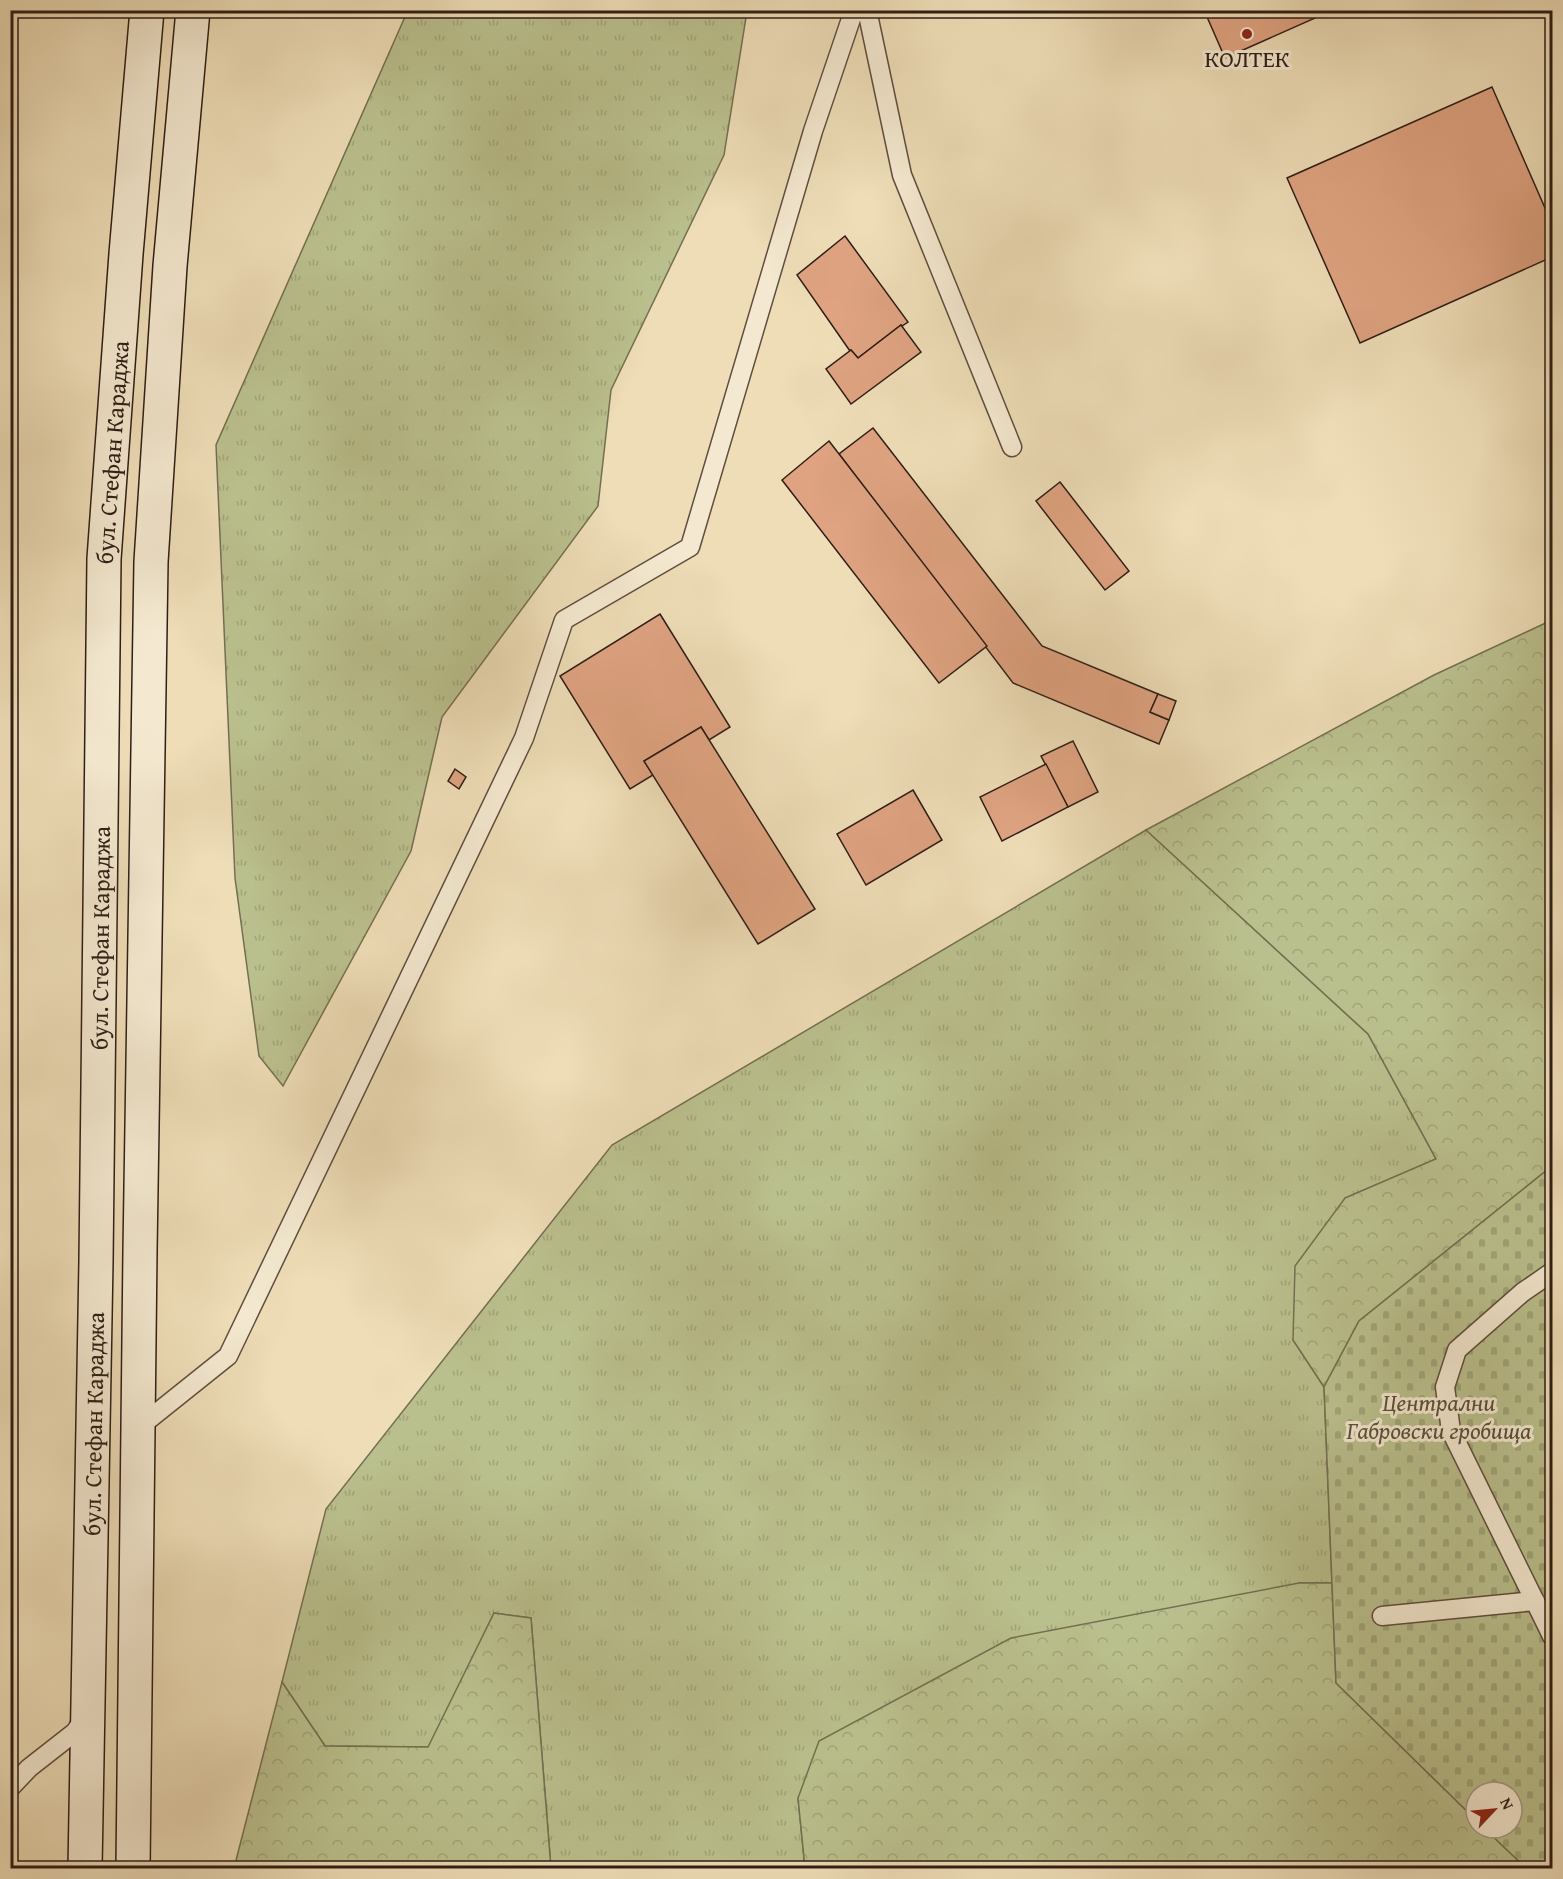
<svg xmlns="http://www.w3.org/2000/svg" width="1563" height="1879" font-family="'Gentium Book Plus',serif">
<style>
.grass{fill:url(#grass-tufts);stroke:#746f52;stroke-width:1.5}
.forest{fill:url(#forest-crowns);stroke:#746f52;stroke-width:1.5}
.cemetery{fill:url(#cemetery-stones);stroke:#746f52;stroke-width:1.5}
.building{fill:#dfa381;stroke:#2f1e17;stroke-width:1.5}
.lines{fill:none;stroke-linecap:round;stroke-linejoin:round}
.service-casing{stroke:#5f4e3f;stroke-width:21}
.secondary-casing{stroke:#2f1e17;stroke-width:36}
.service{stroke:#f4e9d0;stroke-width:18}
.secondary{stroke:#f4e9d0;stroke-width:33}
.poi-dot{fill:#8f2418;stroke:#f4e9d0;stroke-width:2}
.labels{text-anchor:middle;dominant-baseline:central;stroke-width:6;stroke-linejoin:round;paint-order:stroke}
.poi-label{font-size:24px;fill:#2f1e17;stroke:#f4e9d0}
.street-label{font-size:24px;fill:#2f1e17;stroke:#f4e9d0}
.park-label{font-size:24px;font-style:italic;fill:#594f3a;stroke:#f4e9d0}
</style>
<defs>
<pattern id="grass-tufts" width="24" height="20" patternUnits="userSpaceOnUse" patternTransform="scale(1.5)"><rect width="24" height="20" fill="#bac08d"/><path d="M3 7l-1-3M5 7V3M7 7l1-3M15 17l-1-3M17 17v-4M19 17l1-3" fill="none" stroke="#a0a579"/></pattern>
<pattern id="forest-crowns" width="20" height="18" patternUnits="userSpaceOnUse" patternTransform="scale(1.5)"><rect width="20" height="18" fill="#bac08d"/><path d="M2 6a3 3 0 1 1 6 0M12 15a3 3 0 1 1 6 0" fill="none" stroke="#a0a579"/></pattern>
<pattern id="cemetery-stones" width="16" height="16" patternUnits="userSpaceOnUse" patternTransform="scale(1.5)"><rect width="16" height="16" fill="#bac08d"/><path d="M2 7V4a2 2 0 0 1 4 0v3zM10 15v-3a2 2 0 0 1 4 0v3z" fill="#a0a579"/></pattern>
</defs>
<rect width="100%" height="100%" fill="#eeddb7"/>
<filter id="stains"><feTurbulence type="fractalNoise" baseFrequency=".00333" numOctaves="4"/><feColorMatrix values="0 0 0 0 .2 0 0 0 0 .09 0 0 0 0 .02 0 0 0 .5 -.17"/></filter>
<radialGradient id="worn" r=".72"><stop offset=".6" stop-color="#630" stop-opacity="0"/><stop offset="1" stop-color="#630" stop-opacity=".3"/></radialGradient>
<g class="grass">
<polygon points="408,10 747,11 724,155 611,390 598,506 442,717 411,851 283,1086 259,1056 235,878 216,445"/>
<polygon points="1146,830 1368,1034 1436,1159 1345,1198 1293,1340 1324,1387 1332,1583 1299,1583 798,1798 805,1868 551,1868 531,1618 494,1613 429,1747 325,1746 282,1682 326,1509 612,1145"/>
</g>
<g class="forest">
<polygon points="1552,620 1552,1166 1359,1321 1324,1387 1293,1340 1295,1266 1345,1198 1436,1159 1368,1034 1146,830 1434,675"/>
<polygon points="1299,1583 1332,1583 1336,1683 1476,1820 1476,1828 1484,1828 1526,1868 805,1868 798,1798 819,1741 1011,1638"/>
<polygon points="494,1613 531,1618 551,1868 234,1868 282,1682 325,1746 428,1747"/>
</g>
<polygon class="cemetery" points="1552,1166 1552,1868 1526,1868 1484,1828 1512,1828 1512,1792 1476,1792 1476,1820 1336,1683 1324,1387 1359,1321"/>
<g class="building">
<polygon points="1204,10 1333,10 1225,58"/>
<polygon points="1492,87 1552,224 1552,257 1360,343 1287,178"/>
<polygon points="845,236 908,322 902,326 901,325 858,358 851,350 850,351 797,275"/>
<polygon points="901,325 921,352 851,404 826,369 851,350 858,358"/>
<polygon points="873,428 1042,646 1158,694 1150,712 1169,720 1159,744 1013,683 839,454"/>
<polygon points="829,441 987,646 939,683 782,480"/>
<polygon points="1060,482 1129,571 1105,590 1036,501"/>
<polygon points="660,614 730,727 709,740 701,727 644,761 653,775 630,789 560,676"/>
<polygon points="1158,694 1176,701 1169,720 1150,712"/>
<polygon points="701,727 815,909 758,944 644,761"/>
<polygon points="1073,741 1098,792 1068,807 1041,756"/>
<polygon points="1046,764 1068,807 1002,841 980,797"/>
<polygon points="455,769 466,777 459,789 448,781"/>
<polygon points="913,790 942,840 866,885 837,834"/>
</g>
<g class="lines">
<defs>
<g id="service">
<polyline points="867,10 902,175 1012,447"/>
<polyline points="1552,1272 1523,1292 1457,1350 1445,1387 1451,1431 1552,1636"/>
<polyline points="138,1428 228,1356 524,738 564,620 690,547 813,131 854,10"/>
<polyline points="1382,1616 1535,1601"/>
<polyline points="10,1788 29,1768 75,1732 85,1717"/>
</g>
<g id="secondary">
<path id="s1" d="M85,1868L96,1261L104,559L126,254L147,10"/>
<polyline points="133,1868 140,1251 151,562 170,266 193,10"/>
</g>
</defs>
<use href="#service" class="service-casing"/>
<use href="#secondary" class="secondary-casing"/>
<use href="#service" class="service"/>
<use href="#secondary" class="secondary"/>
</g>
<circle class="poi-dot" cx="1247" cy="34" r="6"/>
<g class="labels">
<g class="poi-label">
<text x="1247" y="58">КОЛТЕК</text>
</g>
<g class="street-label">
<text stroke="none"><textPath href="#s1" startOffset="1416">бул. Стефан Караджа</textPath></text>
<text stroke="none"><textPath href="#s1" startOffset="930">бул. Стефан Караджа</textPath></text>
<text stroke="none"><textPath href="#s1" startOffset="444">бул. Стефан Караджа</textPath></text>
</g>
<g class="park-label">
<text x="1439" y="1402">Централни<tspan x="1439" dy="28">Габровски гробища</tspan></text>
</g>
</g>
<rect width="1563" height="1879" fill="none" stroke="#eeddb7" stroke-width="36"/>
<rect x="12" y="12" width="1539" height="1855" fill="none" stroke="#2f1e17" stroke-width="3"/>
<rect x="18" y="18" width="1527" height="1843" fill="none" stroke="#2f1e17" stroke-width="1.5"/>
<g transform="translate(1494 1810) rotate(64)"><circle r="28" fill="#f4e9d0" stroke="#a59886" stroke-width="1.5"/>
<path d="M0-4.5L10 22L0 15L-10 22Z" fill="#8f2418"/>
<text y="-9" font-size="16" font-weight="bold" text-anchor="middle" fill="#2f1e17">N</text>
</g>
<rect width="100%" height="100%" filter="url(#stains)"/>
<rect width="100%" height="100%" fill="url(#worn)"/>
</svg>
